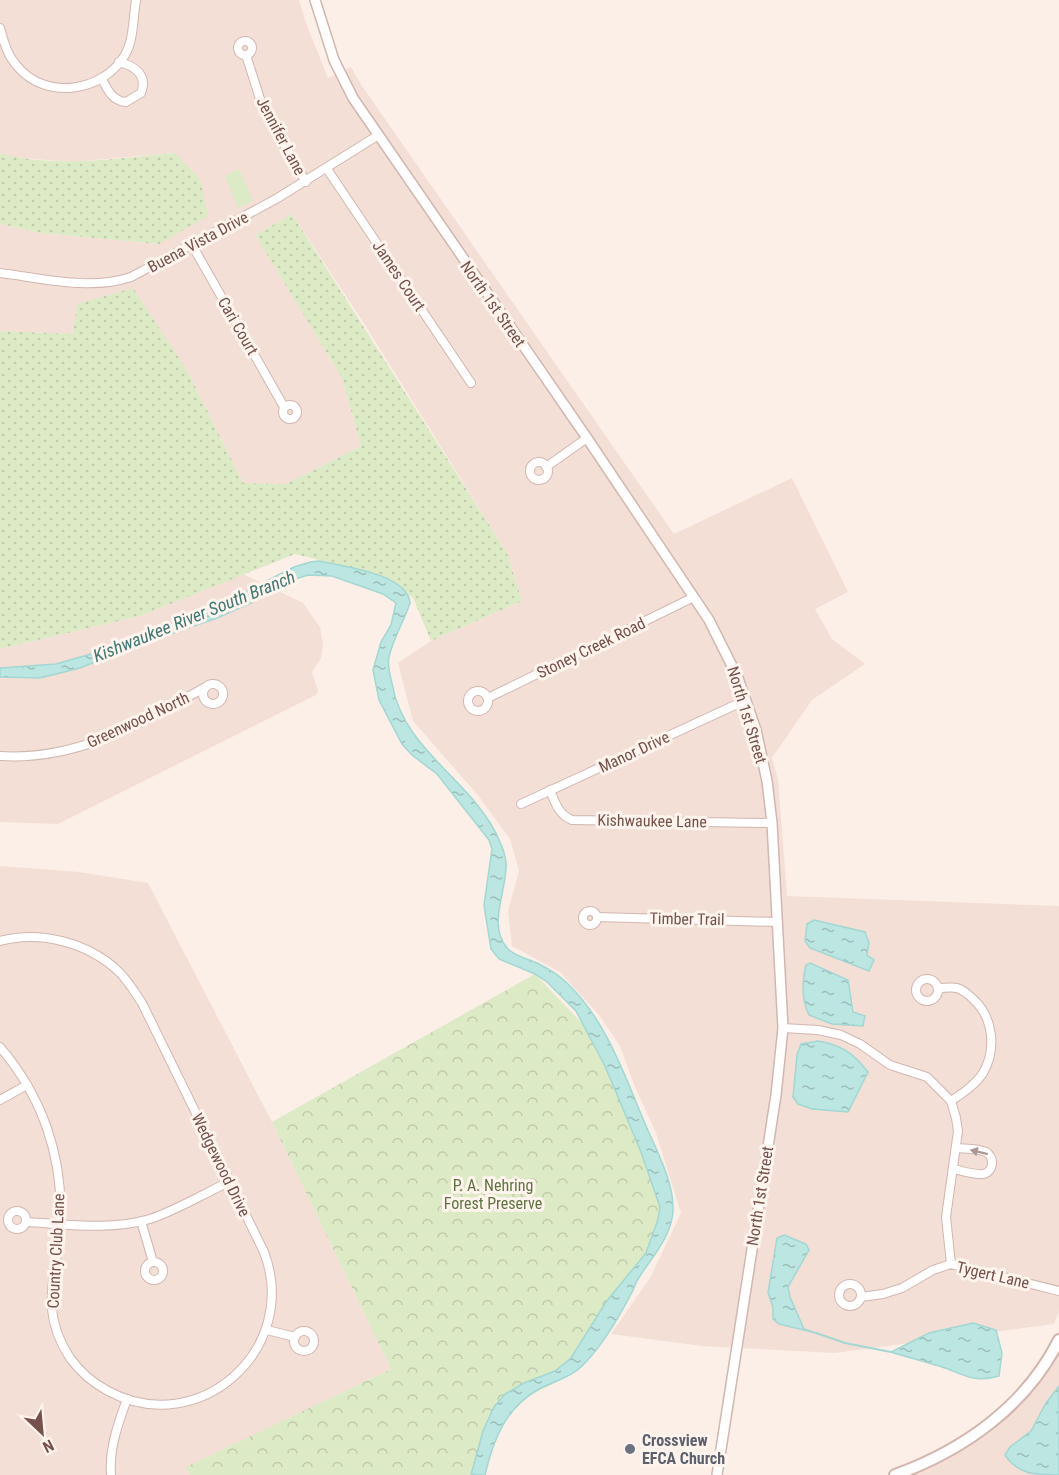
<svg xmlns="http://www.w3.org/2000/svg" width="1059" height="1475" font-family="'Roboto Condensed',sans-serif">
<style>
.residential{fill:#f4dfd6}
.grass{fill:url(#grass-dots)}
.forest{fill:url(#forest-crowns)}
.pitch{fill:#ddeac6}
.water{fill:url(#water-ripples);stroke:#a2d7d3;stroke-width:1.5}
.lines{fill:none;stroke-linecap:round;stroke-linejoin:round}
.stream{stroke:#a2d7d3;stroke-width:2}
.minor-casing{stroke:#d0b7b0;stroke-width:10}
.tertiary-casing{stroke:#d0b7b0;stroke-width:12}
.secondary-casing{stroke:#d3b5ae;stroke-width:14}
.minor{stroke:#fff;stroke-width:8}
.tertiary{stroke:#fff;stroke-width:9}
.secondary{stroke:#fff;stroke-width:10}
.oneway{fill:#ad9794}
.worship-dot{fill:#6b7280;stroke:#fff4ee;stroke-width:2}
.labels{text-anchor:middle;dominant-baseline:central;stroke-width:6;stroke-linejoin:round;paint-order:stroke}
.street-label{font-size:16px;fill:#76514c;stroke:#fff4ee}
.park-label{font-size:16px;fill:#5d7541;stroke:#fff4ee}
.worship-label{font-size:16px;font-weight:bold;fill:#5b616d;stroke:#fff4ee;text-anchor:start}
.water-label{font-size:18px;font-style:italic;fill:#407b76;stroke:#fff4ee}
</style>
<defs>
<pattern id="grass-dots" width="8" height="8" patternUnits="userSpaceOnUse" patternTransform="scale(1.5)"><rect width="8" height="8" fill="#ddeac6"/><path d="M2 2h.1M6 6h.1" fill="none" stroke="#c1caac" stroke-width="1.8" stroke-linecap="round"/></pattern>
<pattern id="forest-crowns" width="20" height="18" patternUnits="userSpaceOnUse" patternTransform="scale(1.5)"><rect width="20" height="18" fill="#ddeac6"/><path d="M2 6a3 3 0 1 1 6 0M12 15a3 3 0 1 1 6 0" fill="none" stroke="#c1caac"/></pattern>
<pattern id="water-ripples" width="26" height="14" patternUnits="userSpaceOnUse" patternTransform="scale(1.5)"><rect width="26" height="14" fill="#bce6e2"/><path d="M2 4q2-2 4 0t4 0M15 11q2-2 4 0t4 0" fill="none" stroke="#9dbdb9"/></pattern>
</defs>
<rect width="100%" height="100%" fill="#fcefe7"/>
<g class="residential">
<polygon points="0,0 299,0 306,23 328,78 351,67 362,86 674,534 792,478 848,592 815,609 832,639 865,664 812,700 772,758 778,779 787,896 1059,906 1059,1311 1054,1324 835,1353 702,1346 611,1334 650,1278 681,1213 656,1133 633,1082 620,1046 599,1015 560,972 512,946 508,911 519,871 510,839 477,794 413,721 398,663 431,641 522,601 507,553 365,325 292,214 255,235 342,378 361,446 286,484 243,483 188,372 73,334 0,331 0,224 41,233 159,244 175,153 71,162 12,157 0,153"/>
<polygon points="243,574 303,603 320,627 323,645 321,658 312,672 318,691 316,695 58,824 0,822 0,649 140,616"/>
<polygon points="0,866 79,872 148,883 272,1122 391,1369 187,1467 190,1475 0,1475"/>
<polygon points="1059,1354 1059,1475 914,1475 961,1451 1000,1423 1031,1392"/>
</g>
<g class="grass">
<path d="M0,153C56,169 118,158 175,153L200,179L208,216L159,244L41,233L0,224Z"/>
<polygon points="292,214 507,553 522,601 431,641 413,598 379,575 295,554 140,616 0,649 0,331 73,334 77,304 133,288 188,372 243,483 286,484 361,446 342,378 255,235"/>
</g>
<polygon class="forest" points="535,974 620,1063 661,1161 672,1217 601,1342 570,1375 488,1417 478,1475 190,1475 186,1467 391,1369 272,1122"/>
<polygon class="pitch" points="239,169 253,201 238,208 225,176"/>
<g class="water">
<path d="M319,561C342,566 408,574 410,603C404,621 393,639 389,657C387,665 390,675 392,683C403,752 475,781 500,842C503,848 505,855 506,862C508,890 486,925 508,949C515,956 528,959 537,963C547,968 559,975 567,983C607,1021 625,1077 646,1126C657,1151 674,1183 673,1210C672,1237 651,1258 638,1279C635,1284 634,1289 631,1294C618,1319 601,1348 581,1367C570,1378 552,1382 539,1389C506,1407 493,1440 485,1475H471L483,1431L494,1407L505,1394L524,1383L555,1371L571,1358L606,1302L646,1253L658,1219L660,1207L641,1152L605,1066L576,1011L546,981L535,974L499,959L491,949L484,905L492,849L489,840L437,774L412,755L402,744L379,700L373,670L381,642L391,625L396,603L383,594L332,576L308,575L289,581L253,602L217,618L127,649L80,668L40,678L0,677V668L56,664L98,652L217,606L294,567L310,562Z"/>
<polygon points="814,920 865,932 869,943 867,955 874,960 869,971 810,948 805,941 807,924"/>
<path d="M810,963L848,980L853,1012L865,1016L863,1026L832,1024L809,1015C801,999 802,982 806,965Z"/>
<path d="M818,1041C842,1045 853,1053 868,1072L848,1112L812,1109L798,1104L793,1097L797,1055L801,1044Z"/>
<polygon points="784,1235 806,1244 809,1250 788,1287 790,1297 804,1329 816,1333 779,1324 773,1319 773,1307 768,1293 777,1238"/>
<path d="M973,1323L996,1330L1002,1353L999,1376C971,1384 963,1373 939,1366C923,1361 907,1357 891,1352L929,1333Z"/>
<path d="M1059,1386V1475C1035,1475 1019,1475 1005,1455L1010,1447L1031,1431L1046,1403Z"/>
</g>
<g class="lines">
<polyline class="stream" points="816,1333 845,1343 891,1352"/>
<defs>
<g id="minor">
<path d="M0,28C4,42 7,55 17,66C46,101 103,92 125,55C134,39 133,18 136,0"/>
<circle cx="245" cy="48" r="7"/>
<polyline points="246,55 261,102 271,123 306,182"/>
<path d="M102,79C108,91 113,101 126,102L141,93C148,75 135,66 119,62"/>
<polyline points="327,169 471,383"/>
<polyline points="192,245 284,407"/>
<path d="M0,273C42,278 90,291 131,277L276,199L377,136"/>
<circle cx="290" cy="412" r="7"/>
<circle cx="539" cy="471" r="9"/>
<polyline points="546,467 587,438"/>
<circle cx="213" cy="694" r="10"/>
<circle cx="478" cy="701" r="10"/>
<polyline points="488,698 694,597"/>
<path d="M0,756C78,761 138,724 204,688"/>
<path d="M550,790C555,803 559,815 572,820L772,823"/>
<polyline points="521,804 746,700"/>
<circle cx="590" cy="918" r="7"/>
<polyline points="597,917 777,922"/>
<path d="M0,941C41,930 90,943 120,973C129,982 135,993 142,1003L264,1252C301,1349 199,1440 108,1391C93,1383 80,1372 70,1358C37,1308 58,1275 60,1223C64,1158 42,1096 0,1047"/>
<circle cx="927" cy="990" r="11"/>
<path d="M938,988C944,988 952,987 957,988C963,990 969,995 973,999C993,1017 997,1049 983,1073C975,1085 963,1093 951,1101"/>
<polyline points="783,1028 818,1030 841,1035 860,1044 890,1065 927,1077 951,1101 956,1118 958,1131 946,1217 951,1264"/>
<polyline points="0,1100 27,1085"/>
<path d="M954,1169C962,1171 974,1175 983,1174C994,1172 995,1157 986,1152C977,1148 965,1149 956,1148"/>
<circle cx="17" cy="1220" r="9"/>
<polyline points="141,1221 153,1262"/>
<path d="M26,1222C67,1224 109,1231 150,1219C177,1210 203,1194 229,1182"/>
<circle cx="154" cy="1271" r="9"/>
<circle cx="850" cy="1295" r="11"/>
<polyline points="861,1297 883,1294 902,1288 933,1270 951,1264 1059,1291"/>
<polyline points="267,1330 295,1337"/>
<circle cx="304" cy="1341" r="10"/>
<path d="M111,1475C109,1448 118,1424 127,1399"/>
</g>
<polyline id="tertiary" points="315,0 334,60 353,98 587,438 709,620 738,678 756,730 767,781 772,823 783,1028 776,1095 717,1475"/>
<path id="secondary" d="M895,1475C964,1450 1026,1406 1059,1340"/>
</defs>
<use href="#minor" class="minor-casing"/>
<use href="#tertiary" class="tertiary-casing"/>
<use href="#secondary" class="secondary-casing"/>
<use href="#minor" class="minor"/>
<use href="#tertiary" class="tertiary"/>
<use href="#secondary" class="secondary"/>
</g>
<defs><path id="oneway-solid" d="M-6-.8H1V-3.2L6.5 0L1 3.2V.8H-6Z" transform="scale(1.5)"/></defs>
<use class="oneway" href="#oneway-solid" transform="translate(979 1152) rotate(-166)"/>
<circle class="worship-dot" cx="630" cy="1449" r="6"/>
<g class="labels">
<g class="street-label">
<text transform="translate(281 136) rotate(62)">Jennifer Lane</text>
<text transform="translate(198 242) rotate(-28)">Buena Vista Drive</text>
<text transform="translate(399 276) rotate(56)">James Court</text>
<text transform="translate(493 304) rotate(55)">North 1st Street</text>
<text transform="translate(238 326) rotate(60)">Cari Court</text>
<text transform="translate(591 648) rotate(-26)">Stoney Creek Road</text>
<text transform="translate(747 715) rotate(73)">North 1st Street</text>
<text transform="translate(138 720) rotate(-25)">Greenwood North</text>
<text transform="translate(634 752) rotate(-25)">Manor Drive</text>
<text transform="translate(652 821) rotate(1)">Kishwaukee Lane</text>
<text transform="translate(687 919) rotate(1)">Timber Trail</text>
<text transform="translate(221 1165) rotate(64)">Wedgewood Drive</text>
<text transform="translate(760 1196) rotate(-81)">North 1st Street</text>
<text transform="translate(56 1251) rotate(-87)">Country Club Lane</text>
<text transform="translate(993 1275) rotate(13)">Tygert Lane</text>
</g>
<g class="park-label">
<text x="493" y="1185">P. A. Nehring<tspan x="493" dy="18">Forest Preserve</tspan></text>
</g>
<g class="worship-label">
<text x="642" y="1440">Crossview<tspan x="642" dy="18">EFCA Church</tspan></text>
</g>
<g class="water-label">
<text transform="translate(194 616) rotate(-22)">Kishwaukee River South Branch</text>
</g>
</g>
<g transform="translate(42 1433) rotate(154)" stroke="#fff4ee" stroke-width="4.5" paint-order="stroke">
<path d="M0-4.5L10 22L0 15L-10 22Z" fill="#76514c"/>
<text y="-9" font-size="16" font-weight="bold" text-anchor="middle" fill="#76514c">N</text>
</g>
</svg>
